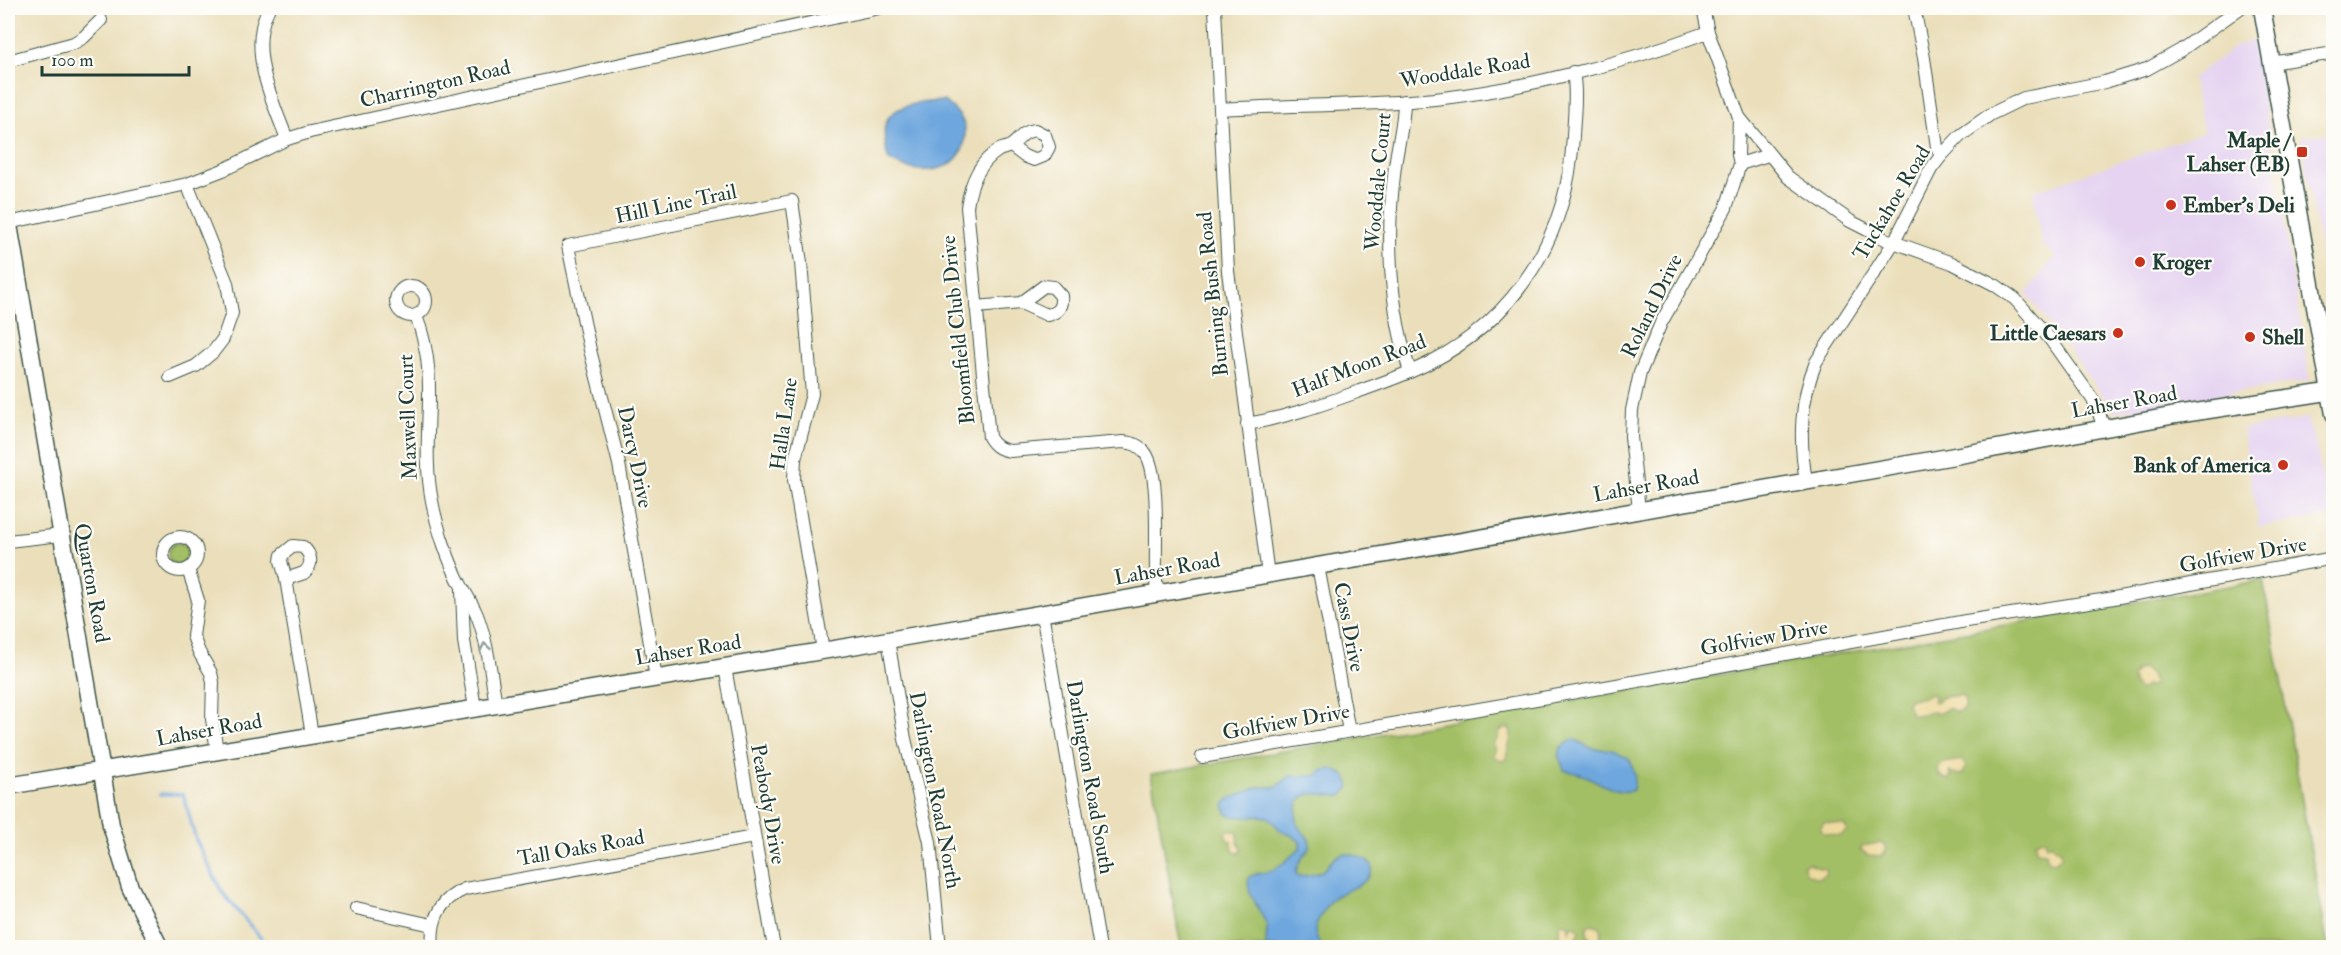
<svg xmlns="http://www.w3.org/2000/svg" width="2341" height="955" font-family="'IM FELL Double Pica',serif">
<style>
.built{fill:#e5d3f1}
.green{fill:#a3bf65;stroke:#617e4c;stroke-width:1.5}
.sand{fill:#eeda9e;stroke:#868c69;stroke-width:1.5}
.water{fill:#6ea7de;stroke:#467289;stroke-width:1.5}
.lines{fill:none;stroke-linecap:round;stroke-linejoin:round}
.stream{stroke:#6ea7de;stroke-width:3}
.street-casing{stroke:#3e5548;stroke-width:14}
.secondary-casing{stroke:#3e5548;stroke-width:19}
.street{stroke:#fff;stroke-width:12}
.secondary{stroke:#fff;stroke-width:16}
.oneway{stroke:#8f9e9a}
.poi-dot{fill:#c8321e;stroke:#fdfcf7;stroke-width:2}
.labels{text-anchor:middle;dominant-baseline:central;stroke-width:4.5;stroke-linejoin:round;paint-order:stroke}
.street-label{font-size:21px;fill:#1f3d34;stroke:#fdfcf7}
.poi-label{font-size:21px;font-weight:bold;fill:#1f3d34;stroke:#fdfcf7;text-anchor:end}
</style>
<rect width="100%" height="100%" fill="#fdfcf7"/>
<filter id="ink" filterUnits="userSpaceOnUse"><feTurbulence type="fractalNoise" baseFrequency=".0167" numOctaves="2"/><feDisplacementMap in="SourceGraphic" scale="12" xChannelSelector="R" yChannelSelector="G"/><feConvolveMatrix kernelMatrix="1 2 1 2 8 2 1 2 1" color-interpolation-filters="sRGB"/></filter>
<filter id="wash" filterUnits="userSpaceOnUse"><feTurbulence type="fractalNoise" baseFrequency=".008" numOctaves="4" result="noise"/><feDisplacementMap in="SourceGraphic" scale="24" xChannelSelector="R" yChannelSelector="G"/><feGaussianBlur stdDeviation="1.35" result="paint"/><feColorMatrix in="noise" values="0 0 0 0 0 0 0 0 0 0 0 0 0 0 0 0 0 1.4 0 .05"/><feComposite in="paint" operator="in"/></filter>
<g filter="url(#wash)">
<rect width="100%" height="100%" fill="#ebdfbb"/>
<g class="built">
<polygon points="2254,40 2310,380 2115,412 2027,294 2055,256 2042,244 2033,192 2204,132 2192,78 2236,46"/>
<polygon points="2333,133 2334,133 2333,321 2301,137"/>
<polygon points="2307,418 2317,450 2330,516 2259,527 2242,429"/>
</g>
<g class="green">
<circle cx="179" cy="554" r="11"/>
<polygon points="2263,580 2328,947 1181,947 1151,774"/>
</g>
<g class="sand">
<polygon points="2142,668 2151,675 2154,683 2150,687 2146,686 2140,691 2134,685 2132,678 2136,671"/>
<polygon points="1930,694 1935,696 1933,700 1935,702 1942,697 1962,695 1965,700 1965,708 1957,712 1948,708 1940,713 1932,712 1912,716 1907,704 1910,699 1925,697"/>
<polygon points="1505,727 1510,729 1511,733 1507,759 1502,761 1493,756 1496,750 1493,744 1498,739 1499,732"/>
<polygon points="1961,760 1966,764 1964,773 1960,775 1950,772 1951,776 1948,780 1939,775 1938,768 1944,763"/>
<polygon points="1824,822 1844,825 1847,831 1840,836 1823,833 1820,828"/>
<polygon points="1229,830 1238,833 1238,842 1242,848 1239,854 1233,851 1232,843 1226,838 1226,834"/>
<polygon points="2040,839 2046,840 2046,846 2051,844 2054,848 2061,850 2061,857 2055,863 2048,860 2046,852 2036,851 2036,841"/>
<polygon points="1879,843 1885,845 1887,850 1881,856 1868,855 1860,850 1863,846"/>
<polygon points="1808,863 1825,869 1826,874 1818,878 1807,874 1803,865"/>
<polygon points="1563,923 1569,925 1569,932 1572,926 1579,928 1580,933 1577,936 1578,941 1576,945 1568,945 1568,938 1563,939 1559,937 1559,926"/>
<polygon points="1591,924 1599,926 1602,930 1600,937 1607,942 1606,947 1595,947 1595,941 1587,936 1587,926"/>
</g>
<g class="water">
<path d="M944,101C949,105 955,109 958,114C964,120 965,128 965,136C964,176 913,177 888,159C886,149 883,135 885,125C891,103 925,102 944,101Z"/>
<path d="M1574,739L1590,748L1612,750L1629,758L1635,774L1633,790C1619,796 1600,783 1588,777C1580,773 1572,773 1564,770L1559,757L1561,747Z"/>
<path d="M1332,769L1346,776L1350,787L1342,796C1326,797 1303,785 1297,807C1296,813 1296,820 1298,825C1301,833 1310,835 1310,845C1309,854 1297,859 1296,873L1298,876C1306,876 1315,875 1322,871C1328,867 1331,860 1336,857C1346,850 1364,857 1372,865C1374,884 1349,888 1336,896C1330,899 1327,905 1324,910C1315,925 1310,933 1323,947H1266L1267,925L1249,891L1248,878C1254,873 1260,874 1267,872C1280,868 1290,857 1300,848V842L1293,836L1281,831L1268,817C1255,815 1236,820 1226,813L1224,805L1229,799L1258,787H1276L1290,776H1315L1324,770Z"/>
</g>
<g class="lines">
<polyline class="stream" points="160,794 183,794 196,840 222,892 269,948"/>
</g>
</g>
<g filter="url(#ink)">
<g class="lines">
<defs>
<g id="street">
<path d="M269,8C247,48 272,100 287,139"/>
<polyline points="1215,8 1228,271 1268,575"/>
<polyline points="1703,8 1708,32 1739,117 1788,177 1850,221 1885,239 1952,263 1995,285 2015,299 2050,339 2096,404 2104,429"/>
<polyline points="1914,8 1924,58 1937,147 1941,156"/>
<polyline points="8,61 74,43 84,37 101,20"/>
<polyline points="2271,63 2334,53"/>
<path d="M1404,101C1404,126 1396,150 1394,175C1386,241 1390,308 1410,372"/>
<path d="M1221,109C1292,105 1364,106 1435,99C1524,89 1624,63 1708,32"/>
<path d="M1011,146L1024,156L1034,160L1044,156L1049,147L1045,135L1035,130C1022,132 1021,138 1012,145C1008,148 1003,148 999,150C979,162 970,185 967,207L989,437C995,447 1000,449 1010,451L1123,442C1133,443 1140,445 1146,454C1162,479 1153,561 1157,594"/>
<polyline points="1740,164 1768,155"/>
<polyline points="8,223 187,184 223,170 287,139 310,132 879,8"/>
<circle cx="411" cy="301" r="15"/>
<path d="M976,307L1021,303L1047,315C1058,313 1062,307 1061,296L1053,287L1044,286L1021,303"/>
<path d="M416,316C442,381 419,435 432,501C437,528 449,563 462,587C468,597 473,605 477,615C488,643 491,675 496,705"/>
<polyline points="170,377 196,366 213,352 223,339 232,313 227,283 187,184"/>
<path d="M1247,424C1284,418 1321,405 1357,392C1381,383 1406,375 1429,363C1518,317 1568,235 1573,136C1574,115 1577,93 1573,72"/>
<path d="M1806,481C1799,439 1800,401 1816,362L1894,242L1931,169L1941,156L1960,136L1991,114L2024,98L2105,82L2147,69L2181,50L2240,8"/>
<polyline points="1639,510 1631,437 1632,410 1640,373 1661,323 1726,208 1740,164 1738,155 1739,117"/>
<circle cx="180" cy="554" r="17"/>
<polyline points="8,541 61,535"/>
<path d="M293,546L303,547C312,555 313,565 304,573L286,579L281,561L282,555Z"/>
<polyline points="1318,566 1349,731"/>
<polyline points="188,569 198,600 193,636 199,652 211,673 213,682 212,719 217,751"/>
<polyline points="286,579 312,735"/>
<polyline points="462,590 464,641 475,708"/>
<polyline points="1042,613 1100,948"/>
<polyline points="888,640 905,739 930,842 940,948"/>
<polyline points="725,667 774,948"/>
<polyline points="656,678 619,464 590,350 568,246 792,201 801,263 812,394 795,459 794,480 823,650"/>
<polyline points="1202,757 1611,686 1966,621 2108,599 2334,558"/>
<polyline points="356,908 432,925"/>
<path d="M433,948C430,920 439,900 465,889L754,837"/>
</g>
<g id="secondary">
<polyline points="2262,8 2334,414"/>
<polyline points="8,219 111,825 130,887 160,948"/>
<polyline points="8,786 888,640 1949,457 2176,415 2334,391"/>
</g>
</defs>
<use href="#street" class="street-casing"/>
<use href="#secondary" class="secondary-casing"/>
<use href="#street" class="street"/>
<use href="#secondary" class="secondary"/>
</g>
<defs><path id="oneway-chevron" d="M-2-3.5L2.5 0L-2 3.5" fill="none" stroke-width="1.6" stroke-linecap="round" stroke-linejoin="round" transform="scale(1.5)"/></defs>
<use class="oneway" href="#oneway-chevron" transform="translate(485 647) rotate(-100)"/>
</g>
<g class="poi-dot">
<rect x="2296" y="146" width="12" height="12" rx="3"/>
<circle cx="2171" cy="205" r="6"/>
<circle cx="2140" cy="262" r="6"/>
<circle cx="2118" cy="333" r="6"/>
<circle cx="2250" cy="337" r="6"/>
<circle cx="2283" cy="465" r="6"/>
</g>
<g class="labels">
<g class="street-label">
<text transform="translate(1465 71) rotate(-9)">Wooddale Road</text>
<text transform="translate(435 84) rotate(-13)">Charrington Road</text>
<text transform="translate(1378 182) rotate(-85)">Wooddale Court</text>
<text transform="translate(1892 203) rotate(-59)">Tuckahoe Road</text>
<text transform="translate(676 204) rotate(-12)">Hill Line Trail</text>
<text transform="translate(1213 294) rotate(-96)">Burning Bush Road</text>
<text transform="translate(1652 306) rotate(-64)">Roland Drive</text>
<text transform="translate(958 330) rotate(-96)">Bloomfield Club Drive</text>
<text transform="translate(1359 366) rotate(-21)">Half Moon Road</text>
<text transform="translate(2124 402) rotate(-10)">Lahser Road</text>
<text transform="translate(408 417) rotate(-92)">Maxwell Court</text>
<text transform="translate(784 424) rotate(-82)">Halla Lane</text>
<text transform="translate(635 457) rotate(78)">Darcy Drive</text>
<text transform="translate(1646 486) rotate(-10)">Lahser Road</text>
<text transform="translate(2243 555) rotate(-10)">Golfview Drive</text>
<text transform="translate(1167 569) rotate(-10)">Lahser Road</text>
<text transform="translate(92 583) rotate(80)">Quarton Road</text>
<text transform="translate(1349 627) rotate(79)">Cass Drive</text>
<text transform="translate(1764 638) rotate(-10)">Golfview Drive</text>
<text transform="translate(688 650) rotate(-9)">Lahser Road</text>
<text transform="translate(1286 722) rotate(-10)">Golfview Drive</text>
<text transform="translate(209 730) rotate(-10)">Lahser Road</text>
<text transform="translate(1090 777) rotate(80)">Darlington Road South</text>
<text transform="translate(935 790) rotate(79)">Darlington Road North</text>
<text transform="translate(768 804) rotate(80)">Peabody Drive</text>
<text transform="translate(581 848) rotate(-10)">Tall Oaks Road</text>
</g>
<g class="poi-label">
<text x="2290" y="140">Maple /<tspan x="2290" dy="24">Lahser (EB)</tspan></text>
<text x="2183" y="205" text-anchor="start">Ember's Deli</text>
<text x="2152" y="262" text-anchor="start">Kroger</text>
<text x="2106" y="333">Little Caesars</text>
<text x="2262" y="337" text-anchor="start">Shell</text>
<text x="2271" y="465">Bank of America</text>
</g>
</g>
<rect width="2341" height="955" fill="none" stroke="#fdfcf7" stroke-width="30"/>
<path d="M42 66v9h147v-9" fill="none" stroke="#1f3d34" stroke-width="3"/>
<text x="51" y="66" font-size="18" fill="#1f3d34" stroke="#fdfcf7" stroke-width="4.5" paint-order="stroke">100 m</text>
</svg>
